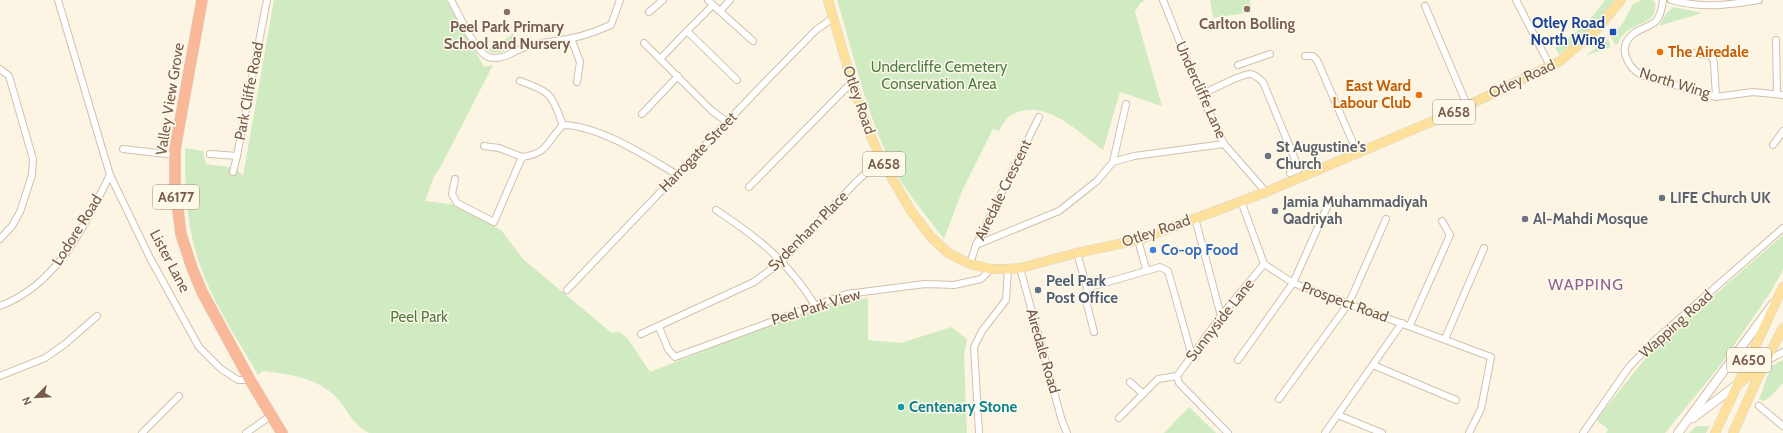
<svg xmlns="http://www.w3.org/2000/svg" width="1783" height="433" font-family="Cabin,sans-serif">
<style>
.green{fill:#d0ebc2}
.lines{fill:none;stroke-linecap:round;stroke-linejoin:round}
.street-casing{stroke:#d1c0ad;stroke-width:8}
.secondary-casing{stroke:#d4c0aa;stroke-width:10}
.primary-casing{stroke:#dbd5d0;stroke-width:10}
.highway-casing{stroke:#dbd5d0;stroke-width:12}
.street{stroke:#fff;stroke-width:6}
.secondary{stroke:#fff;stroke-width:8}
.primary{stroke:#fde09b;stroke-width:9}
.highway{stroke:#f9b999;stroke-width:11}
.education-dot{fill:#8d6e63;stroke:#fff9eb;stroke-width:1.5}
.transit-dot{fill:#1a4fb4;stroke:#fff9eb;stroke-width:1.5}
.food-dot{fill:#e8710a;stroke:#fff9eb;stroke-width:1.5}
.worship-dot{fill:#6b7280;stroke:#fff9eb;stroke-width:1.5}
.shop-dot{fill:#3f7fe0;stroke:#fff9eb;stroke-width:1.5}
.service-dot{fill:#5c6f8a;stroke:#fff9eb;stroke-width:1.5}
.culture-dot{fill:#0f9aa8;stroke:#fff9eb;stroke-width:1.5}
.labels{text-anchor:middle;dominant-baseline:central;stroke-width:3;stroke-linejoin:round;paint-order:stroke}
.shield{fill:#fff9eb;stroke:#9f8b7a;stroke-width:1}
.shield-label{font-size:14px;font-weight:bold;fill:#765c49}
.transit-label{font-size:15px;font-weight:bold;fill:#164399;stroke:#fff9eb;text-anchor:end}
.education-label{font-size:15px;font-weight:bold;fill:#785e54;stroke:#fff9eb}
.food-label{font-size:15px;font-weight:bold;fill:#c56008;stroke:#fff9eb;text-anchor:start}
.park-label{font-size:15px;fill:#4d7d40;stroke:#fff9eb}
.street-label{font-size:15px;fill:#765c49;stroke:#fff9eb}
.worship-label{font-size:15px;font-weight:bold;fill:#5b616d;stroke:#fff9eb;text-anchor:start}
.shop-label{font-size:15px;font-weight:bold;fill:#366cbe;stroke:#fff9eb;text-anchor:start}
.service-label{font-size:15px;font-weight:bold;fill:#4e5e75;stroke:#fff9eb;text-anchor:start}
.culture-label{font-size:15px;font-weight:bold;fill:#0d838f;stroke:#fff9eb;text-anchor:start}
.neighbourhood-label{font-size:16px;letter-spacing:1px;fill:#8c649a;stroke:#fff9eb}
</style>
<rect width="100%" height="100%" fill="#fdf5e4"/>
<g class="green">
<path d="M274,0H446L484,67L493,65L440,168L434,176L425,201L457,205L501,230L524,260L612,333L619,332L627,338L634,348L650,372L724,343L842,301L868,298V340L901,343L951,327L967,339L964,356L967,433H369C349,422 348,408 333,394C313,377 288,374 263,371L258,375C238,339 213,304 200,265C186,227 185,188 185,148L203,151L206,164L236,168L243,176Z"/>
<path d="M837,0H1146L1140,3L1135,12L1162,106L1120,92L1103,150C1078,132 1043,95 1010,116C1005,119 1002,126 999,131L993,129L962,191L944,239C923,211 898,183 885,151C864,102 852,50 837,0Z"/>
<polygon points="1210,0 1250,0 1252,12 1213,18"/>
<path d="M1605,0H1614L1592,29L1559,54L1555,48C1575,34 1591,20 1605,0Z"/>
<path d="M1641,0H1652L1655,2C1660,28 1625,20 1618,44L1615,45L1611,37L1623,23L1633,4Z"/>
<path d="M1674,7L1702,13L1659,26C1664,19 1665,12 1674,7Z"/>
<path d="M513,33L515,44C506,51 498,57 487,50L511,36V34Z"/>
<polygon points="1608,39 1611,47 1585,56"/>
<polygon points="1783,235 1783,270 1770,293 1719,367 1665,433 1606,433 1608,429 1596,420 1644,360 1661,342"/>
<polygon points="1783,360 1783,383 1769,398 1763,401 1759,400 1771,366"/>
<polygon points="1189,407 1216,433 1164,433"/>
<polygon points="1696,426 1710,426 1706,433 1689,433"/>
</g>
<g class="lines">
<defs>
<g id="street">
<polyline points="58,0 110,175 150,258 199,347 221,369 238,380 250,380"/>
<path d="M451,0C458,13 474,48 485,55C491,60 502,58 508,55C527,45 534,44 555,41C574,39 593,33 611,25L620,0"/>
<polyline points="708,0 713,5 687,31 737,80"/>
<polyline points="1163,0 1201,95 1224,144 1266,192"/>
<polyline points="1516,0 1550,66"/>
<path d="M1663,0C1662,7 1661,16 1656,21C1650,27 1638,29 1632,35C1617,48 1628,67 1641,75L1716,97L1753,92L1783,95"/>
<path d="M1671,0C1705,9 1726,5 1759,0"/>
<polyline points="713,5 753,41"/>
<polyline points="1425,6 1467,105"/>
<polyline points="721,10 730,0"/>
<polyline points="649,12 663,0"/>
<polyline points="571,38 580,62 577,82"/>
<polyline points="1776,40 1777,93"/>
<polyline points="644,43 711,110 727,122"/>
<polyline points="1693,53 1712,56 1714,63 1716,97"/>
<polyline points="1305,56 1313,56 1317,60 1357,152"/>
<polyline points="660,59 687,31"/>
<polyline points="1238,65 1270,54"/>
<polyline points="0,69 9,76 33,159 32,175 20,212 12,226 0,239"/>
<path d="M520,81C552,93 550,92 563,125"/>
<path d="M1201,95C1211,90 1241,74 1250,74C1255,74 1259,79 1263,82L1299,169L1290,173"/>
<polyline points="642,114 678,76"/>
<polyline points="1773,145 1783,131"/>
<polyline points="484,146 499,148 522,157"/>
<polyline points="123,149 175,155"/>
<polyline points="210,154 237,156 267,0"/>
<path d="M522,157C549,153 546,142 563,125C600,126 644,155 676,174"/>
<polyline points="1113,162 1134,156 1224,144"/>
<polyline points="233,172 237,156"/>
<polyline points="455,179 452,194 457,203 494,222 522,157"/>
<polyline points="749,187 852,82"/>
<polyline points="1241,201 1264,264 1293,283 1491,357 1481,409 1469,433"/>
<path d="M716,210C760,239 787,261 815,305"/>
<polyline points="1195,218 1221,316"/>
<polyline points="1138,240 1146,269"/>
<polyline points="976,245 1059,211 1097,181 1113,162 1126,104"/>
<polyline points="1077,253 1087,288 1085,297 1094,332"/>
<polyline points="970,264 976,245 1039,117"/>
<polyline points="1020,268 1062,421 1067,433"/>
<polyline points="1087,288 1160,267 1168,271 1192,356"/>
<polyline points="567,290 767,80 816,30 833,18"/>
<path d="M0,306C58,284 84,226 110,175"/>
<polyline points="1410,325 1450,235 1442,221"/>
<polyline points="659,327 668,349 675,357 847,294 925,284 954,285 981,279 991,269"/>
<polyline points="641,334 754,282 782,261 855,183 881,159"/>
<polyline points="1445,339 1484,248"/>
<polyline points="1238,360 1293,283 1327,207"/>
<polyline points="1765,362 1783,352"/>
<polyline points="1373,365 1456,400"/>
<polyline points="0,376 45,358 65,344 97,316"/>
<polyline points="1177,376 1221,316 1264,264"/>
<polyline points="1177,376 1179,383 1228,433"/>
<polyline points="1130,382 1143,394"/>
<polyline points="1279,399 1349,303 1386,219"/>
<polyline points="1759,406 1783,426"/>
<polyline points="1338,415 1382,433"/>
<polyline points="1119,418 1158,379 1177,376"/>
<polyline points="142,433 179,396"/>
<polyline points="246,433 272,415"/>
<polyline points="979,433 974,347 982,331 1006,300 1008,269"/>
<polyline points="1325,433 1402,323"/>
<polyline points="1583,433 1629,367 1654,341 1783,228"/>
</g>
<g id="secondary">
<polyline points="1693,418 1738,384"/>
<polyline points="1678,433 1773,304"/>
</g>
<g id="primary">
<polyline points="828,0 852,82 867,127 881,159 911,211 931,237 948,253 970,264 991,269 1008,269 1020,268 1077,253 1138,240 1266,192 1452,113 1560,61 1596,30 1621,0"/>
<polyline points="1740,383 1763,364"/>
<polyline points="1715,433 1783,287"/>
<polyline points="1733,433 1765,362 1783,328"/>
</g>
<polyline id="highway" points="202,0 175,149 175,187 181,234 192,268 202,292 250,380 282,433"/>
</defs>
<use href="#street" class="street-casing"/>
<use href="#secondary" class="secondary-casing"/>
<use href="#primary" class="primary-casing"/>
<use href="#highway" class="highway-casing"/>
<use href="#street" class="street"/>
<use href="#secondary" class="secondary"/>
<use href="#primary" class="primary"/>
<use href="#highway" class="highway"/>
</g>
<g class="education-dot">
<circle cx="1247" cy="9" r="4"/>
<circle cx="507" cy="12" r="4"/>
</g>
<rect class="transit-dot" x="1609" y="28" width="8" height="8" rx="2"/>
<g class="food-dot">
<circle cx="1660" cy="52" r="4"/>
<circle cx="1419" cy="95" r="4"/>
</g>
<g class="worship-dot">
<circle cx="1268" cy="156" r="4"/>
<circle cx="1662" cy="198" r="4"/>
<circle cx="1275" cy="211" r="4"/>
<circle cx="1525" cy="219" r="4"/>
</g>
<circle class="shop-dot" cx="1153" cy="250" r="4"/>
<circle class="service-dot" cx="1038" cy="290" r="4"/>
<circle class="culture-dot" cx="901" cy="407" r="4"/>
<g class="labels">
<g class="shield">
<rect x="1433" y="100" width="42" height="24" rx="3"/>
<rect x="863" y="152" width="42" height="24" rx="3"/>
<rect x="153" y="185" width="46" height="24" rx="3"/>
<rect x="1727" y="348" width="44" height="24" rx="3"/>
</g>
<g class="shield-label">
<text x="1454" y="112">A658</text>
<text x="884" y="164">A658</text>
<text x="176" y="197">A6177</text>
<text x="1749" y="360">A650</text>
</g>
<g class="transit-label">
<text x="1605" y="23">Otley Road<tspan x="1605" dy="17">North Wing</tspan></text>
</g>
<g class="education-label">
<text x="1247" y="24">Carlton Bolling</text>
<text x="507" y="27">Peel Park Primary<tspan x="507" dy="17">School and Nursery</tspan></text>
</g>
<g class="food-label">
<text x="1668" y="52">The Airedale</text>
<text x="1411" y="86" text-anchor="end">East Ward<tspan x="1411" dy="17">Labour Club</tspan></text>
</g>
<g class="park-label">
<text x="939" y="67">Undercliffe Cemetery<tspan x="939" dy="17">Conservation Area</tspan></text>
<text x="419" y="317">Peel Park</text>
</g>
<g class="street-label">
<text transform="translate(1522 79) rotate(-25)">Otley Road</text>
<text transform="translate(1675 83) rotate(17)">North Wing</text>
<text transform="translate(1201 90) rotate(66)">Undercliffe Lane</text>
<text transform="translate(249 91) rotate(-79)">Park Cliffe Road</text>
<text transform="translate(170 99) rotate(-81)">Valley View Grove</text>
<text transform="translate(859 100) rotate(71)">Otley Road</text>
<text transform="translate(698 152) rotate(-46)">Harrogate Street</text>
<text transform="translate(1003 190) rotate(-64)">Airedale Crescent</text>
<text transform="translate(77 230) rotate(-58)">Lodore Road</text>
<text transform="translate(808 231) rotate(-45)">Sydenham Place</text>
<text transform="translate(1156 231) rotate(-19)">Otley Road</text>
<text transform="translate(170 261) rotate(62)">Lister Lane</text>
<text transform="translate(1345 302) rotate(20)">Prospect Road</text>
<text transform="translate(816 307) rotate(-17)">Peel Park View</text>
<text transform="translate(1220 320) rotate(-52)">Sunnyside Lane</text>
<text transform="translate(1676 324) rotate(-42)">Wapping Road</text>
<text transform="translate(1043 351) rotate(74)">Airedale Road</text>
</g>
<g class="worship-label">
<text x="1276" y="147">St Augustine's<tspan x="1276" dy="17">Church</tspan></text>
<text x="1670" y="198">LIFE Church UK</text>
<text x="1283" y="202">Jamia Muhammadiyah<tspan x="1283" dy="17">Qadriyah</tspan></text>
<text x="1533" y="219">Al‐Mahdi Mosque</text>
</g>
<g class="shop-label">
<text x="1161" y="250">Co-op Food</text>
</g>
<g class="service-label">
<text x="1046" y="281">Peel Park<tspan x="1046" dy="17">Post Office</tspan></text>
</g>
<g class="culture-label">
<text x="909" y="407">Centenary Stone</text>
</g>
<g class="neighbourhood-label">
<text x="1586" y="284">WAPPING</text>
</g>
</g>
<g transform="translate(36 397) rotate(246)" stroke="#fff9eb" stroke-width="3" paint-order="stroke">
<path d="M0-3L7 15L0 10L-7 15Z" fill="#765c49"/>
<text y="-6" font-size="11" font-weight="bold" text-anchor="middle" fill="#765c49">N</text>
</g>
</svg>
